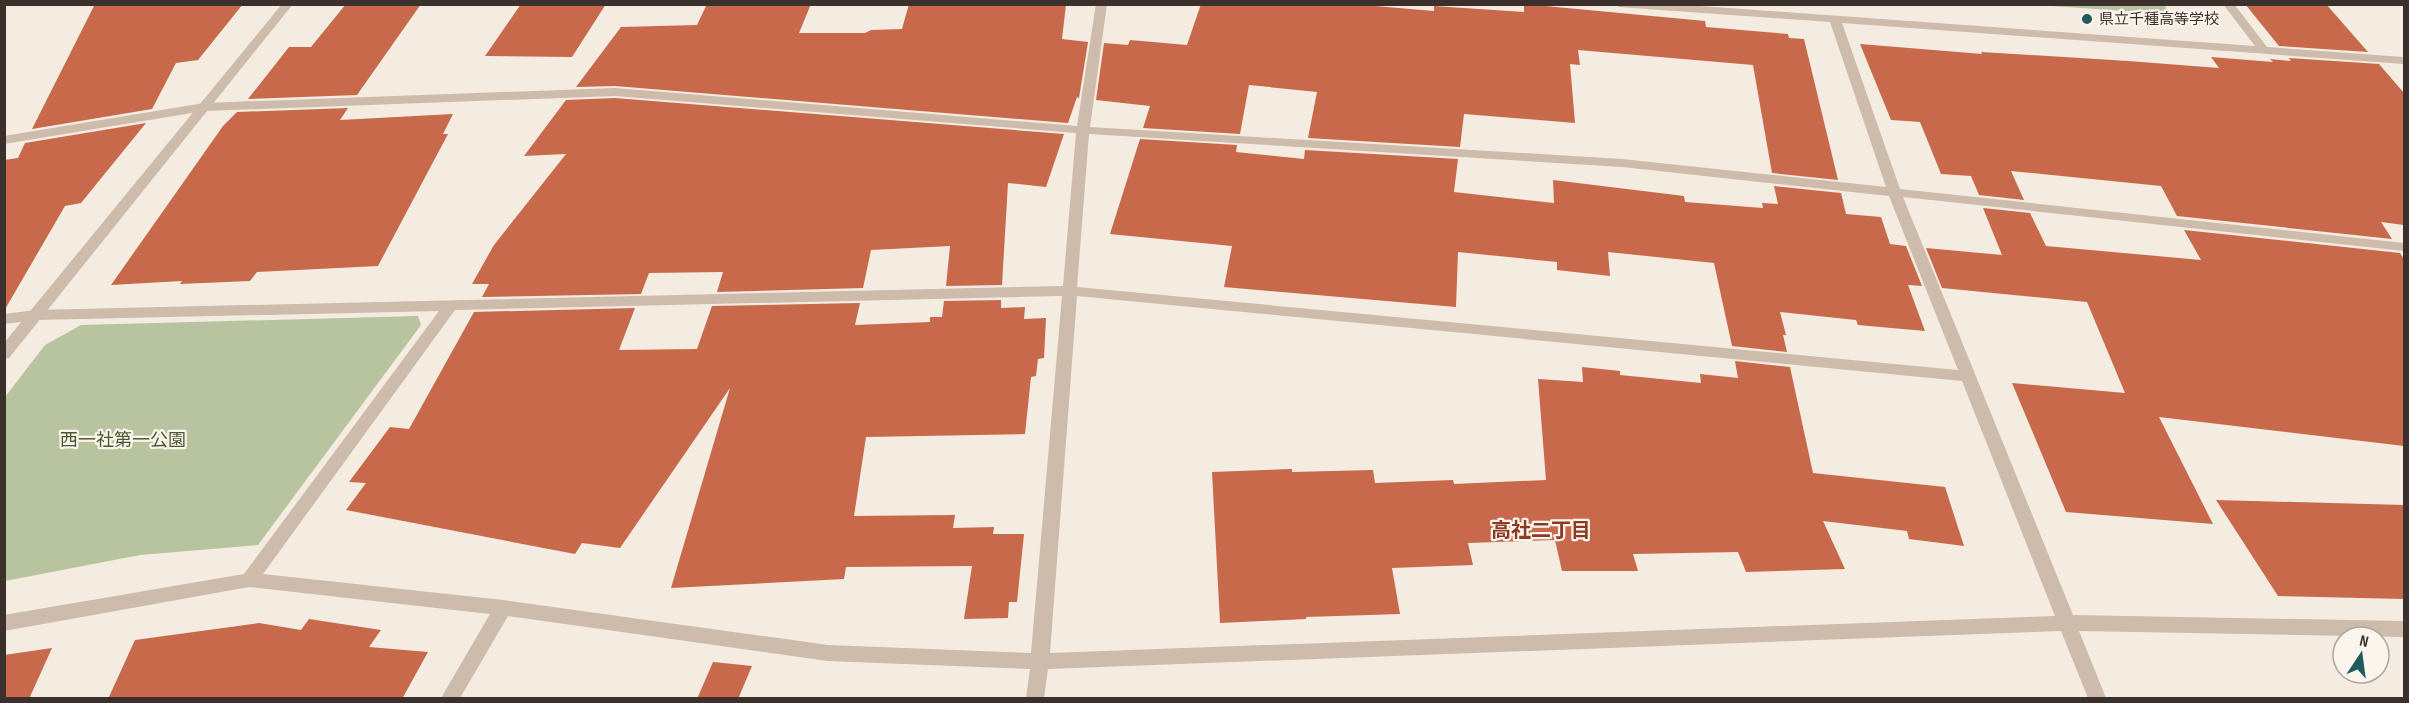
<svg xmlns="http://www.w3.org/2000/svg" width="2409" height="703" font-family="'Sofia Sans Condensed','Noto Sans JP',sans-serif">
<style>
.green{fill:#b8c4a0}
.building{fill:#c8694b}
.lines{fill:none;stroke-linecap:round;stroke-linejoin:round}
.minor{fill:#cdbbac;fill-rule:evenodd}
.tertiary{fill:#cdbbac;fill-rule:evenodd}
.poi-dot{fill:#1f5a5e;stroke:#fbf5ee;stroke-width:2}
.labels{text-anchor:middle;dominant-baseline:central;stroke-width:4.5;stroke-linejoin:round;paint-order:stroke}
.far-poi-label{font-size:15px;fill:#3b302b;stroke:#fbf5ee;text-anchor:start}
.park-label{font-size:18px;fill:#4a5a2e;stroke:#fbf5ee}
.neighbourhood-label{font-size:20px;font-weight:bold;fill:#8c3b22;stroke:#fbf5ee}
</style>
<rect width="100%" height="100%" fill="#f4ebe1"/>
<g class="green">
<polygon points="2036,5 2164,5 2171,14"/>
<polygon points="418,316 421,325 258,545 140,555 5,581 5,397 45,345 81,325"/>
</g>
<g class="building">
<polygon points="95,4 243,4 198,60 176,63 152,109 32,129"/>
<polygon points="346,4 421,4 357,95 248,99 289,47 311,47"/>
<polygon points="521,4 606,4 572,57 485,56"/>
<polygon points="707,4 811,4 799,33 865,33 871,30 902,29 909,4 1066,5 1062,39 1088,42 1079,98 1077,97 1068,123 615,86 576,87 621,27 697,25"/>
<polygon points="1201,4 1352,4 1434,11 1434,6 1524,12 1524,4 1705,21 1706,27 1788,34 1789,38 1804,39 1838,180 1772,173 1753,65 1578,50 1580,65 1570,64 1575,123 1464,114 1460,147 1308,138 1317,92 1249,85 1240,134 1143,128 1150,106 1096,100 1104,43 1128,45 1130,40 1187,45"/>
<polygon points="2245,4 2326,4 2368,52 2279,46"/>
<polygon points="1860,44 1982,54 1981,52 2128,61 2219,68 2211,57 2273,62 2270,59 2291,61 2289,58 2379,64 2404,93 2404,225 2381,222 2392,239 2177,216 2161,186 2011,171 2024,200 1979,195 1971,176 1941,174 1920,122 1891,120"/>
<polygon points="615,98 1064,134 1046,187 1008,183 1002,285 946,286 950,246 871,250 863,288 717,292 723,272 649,273 641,294 482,297 489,284 472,284 494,245 566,154 524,156 566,100"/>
<polygon points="348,108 340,120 453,114 443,134 448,134 378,266 257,272 250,281 180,284 182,281 111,285 223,126 237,112"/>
<polygon points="146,123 81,203 65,206 4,311 4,160 18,158 25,143"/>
<polygon points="1140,139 1237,145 1236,152 1304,159 1305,150 1458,159 1454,192 1554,203 1553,180 1684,196 1685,202 1763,208 1762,203 1778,204 1774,186 1841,193 1846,214 1881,217 1890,244 1906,246 1922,286 1908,285 1925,331 1858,325 1856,320 1780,312 1786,335 1783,335 1787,352 1732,346 1714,263 1608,252 1610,276 1557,270 1557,262 1458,252 1456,307 1224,287 1232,246 1110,234"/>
<polygon points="1983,208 2030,213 2046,246 2201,260 2184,230 2400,253 2404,259 2404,446 2159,417 2213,524 2066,512 2012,383 2125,393 2087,302 1942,288 1926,248 2002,255"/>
<polygon points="1001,300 1001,308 1025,307 1024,319 1046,318 1044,358 1038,359 1036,376 1031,377 1025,434 866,437 854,516 955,515 953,528 994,527 993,534 1024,534 1017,602 1009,602 1008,618 964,619 972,566 846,567 844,579 671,588 730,388 620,548 582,543 575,554 346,510 366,483 349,482 390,427 409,429 474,312 635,308 619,350 697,349 712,306 860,303 855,325 930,322 930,317 942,317 944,301"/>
<polygon points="1735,361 1790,367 1813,473 1945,487 1964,546 1909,539 1907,531 1823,521 1845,569 1746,572 1738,552 1633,554 1638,571 1562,571 1555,540 1468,543 1473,565 1392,568 1400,614 1306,617 1306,619 1220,623 1212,472 1292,469 1292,472 1373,470 1375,483 1453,480 1454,484 1546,480 1538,379 1583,382 1582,367 1620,371 1620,375 1701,383 1700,374 1738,378"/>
<polygon points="2216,500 2404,505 2404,599 2278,596"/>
<polygon points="309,619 381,630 369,647 428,652 402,699 108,699 135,640 259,623 301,630"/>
<polygon points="52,648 29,699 4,699 4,655"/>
<polygon points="713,662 752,666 738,699 697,699"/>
</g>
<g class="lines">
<path class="minor" d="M1096,4H1107L1090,127L1622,159L1886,187L1830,22L1619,7L1614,4H1673L2255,46L2223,4H2234L2267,47L2404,57V64L1842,23L1900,189L2404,243V251L1903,197L2073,615L2404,621V637L2079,631L2106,698H2088L2061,631L1048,669L1044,698H1026L1030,669L828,661L508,616L460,698H441L490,614L249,587L4,631V615L244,574L439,311L36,320L4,324V314L36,310L1063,286L1076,133L615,96L204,111L4,144V136L204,103L615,88L1077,126ZM1089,134L1622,167L1889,196L1958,370L1077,287ZM1062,296L1031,653L828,645L503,600L263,574L455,310ZM1077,296L1962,381L2055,616L1050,653Z"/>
<polygon class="tertiary" points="282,4 293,4 9,358 4,359 4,343"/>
</g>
<circle class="poi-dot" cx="2087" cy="19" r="6"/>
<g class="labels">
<g class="far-poi-label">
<text x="2099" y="19">県立千種高等学校</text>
</g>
<g class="park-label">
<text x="123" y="440">西一社第一公園</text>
</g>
<g class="neighbourhood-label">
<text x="1541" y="531">高社二丁目</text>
</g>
</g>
<rect width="2409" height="703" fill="none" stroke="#3b302b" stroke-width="12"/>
<g transform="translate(2361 655) rotate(13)"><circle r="28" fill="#fbf5ee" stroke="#aea6a0" stroke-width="1.5"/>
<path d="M0-4.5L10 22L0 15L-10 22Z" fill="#1f5a5e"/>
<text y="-9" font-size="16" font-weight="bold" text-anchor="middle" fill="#3b302b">N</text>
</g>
</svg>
